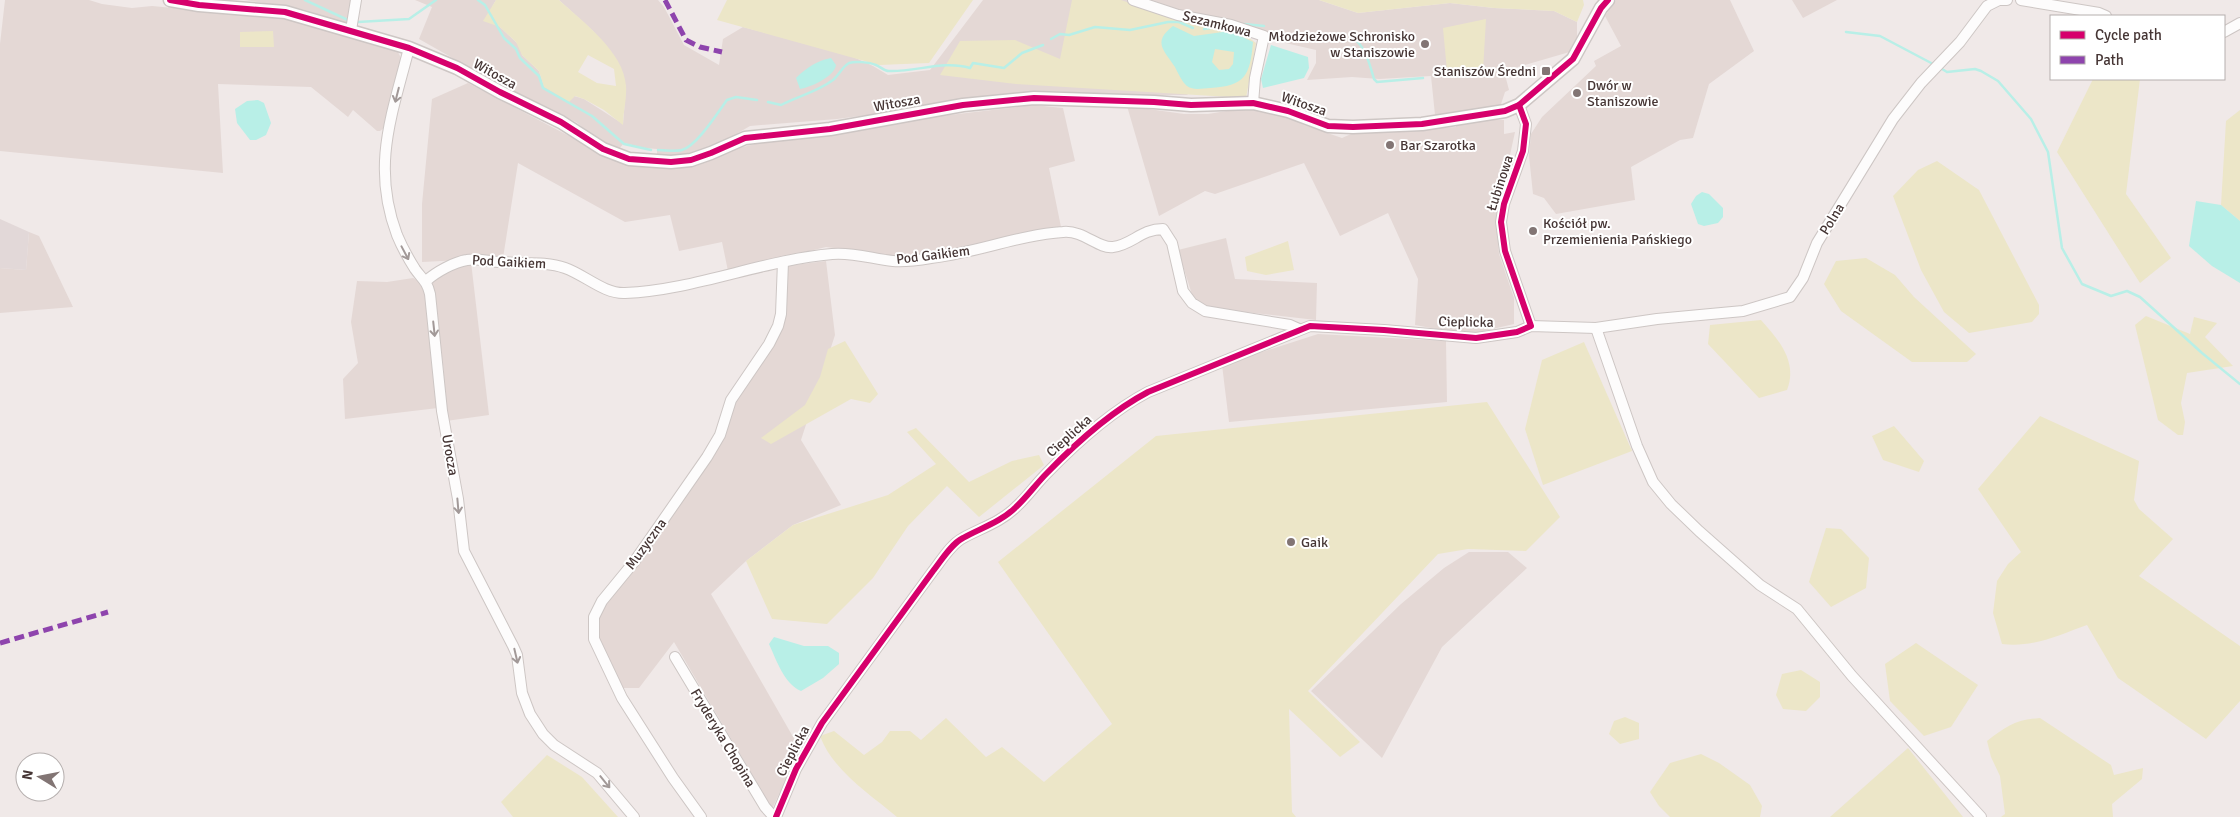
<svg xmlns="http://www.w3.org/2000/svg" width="2240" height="817" font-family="Signika,sans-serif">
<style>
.residential{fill:#e4d8d5}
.industrial{fill:#e2d8d8}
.green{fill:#ece6c8;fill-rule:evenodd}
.water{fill:#b8efe7;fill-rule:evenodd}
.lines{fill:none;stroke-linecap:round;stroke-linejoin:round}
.stream{stroke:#b8efe7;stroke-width:2.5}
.minor-casing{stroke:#cdc6c4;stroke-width:12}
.tertiary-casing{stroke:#cdc6c4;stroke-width:15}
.minor{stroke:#fdfcfc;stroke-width:10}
.tertiary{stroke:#fdfcfc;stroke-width:12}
.quiet{stroke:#8e44ad;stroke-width:5;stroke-dasharray:10 5;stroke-linecap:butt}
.cycleway-casing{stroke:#fff;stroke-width:9}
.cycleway{stroke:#d6006c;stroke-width:6}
.oneway{stroke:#a29998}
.poi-dot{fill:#827574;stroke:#fff;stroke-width:2}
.labels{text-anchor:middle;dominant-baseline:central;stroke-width:4;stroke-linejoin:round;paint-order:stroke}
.street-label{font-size:14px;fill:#463635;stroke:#fff}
.poi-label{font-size:14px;fill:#463635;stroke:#fff;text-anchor:start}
</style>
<rect width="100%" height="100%" fill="#f0e9e8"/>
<g class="residential">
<polygon points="5,0 89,0 102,4 132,8 152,6 217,12 272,15 310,23 398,52 402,60 384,128 380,131 377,131 353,110 348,117 311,87 218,84 223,173 0,151 0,44"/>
<polygon points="245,0 352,0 348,24 302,9"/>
<polygon points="415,0 496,0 492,7 500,27 520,46 522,55 539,71 544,87 584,99 623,124 626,86 593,31 559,0 658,0 664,7 684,45 719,65 723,39 743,27 849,55 873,66 888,75 930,70 983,0 1319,0 1358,13 1450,3 1494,8 1554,11 1577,22 1577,44 1573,51 1504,71 1509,90 1505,92 1500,107 1435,115 1431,76 1379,79 1352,77 1307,80 1316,63 1316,50 1171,17 1181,87 1188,95 1126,95 1049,91 837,119 750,126 719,144 696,153 660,157 657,155 657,149 645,148 624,143 619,149 597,139 576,122 516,94 419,39 432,7"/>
<polygon points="1616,0 1730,0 1754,51 1709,84 1693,138 1680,140 1631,167 1635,200 1556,214 1544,198 1533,194 1529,156 1531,134 1542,117 1596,66 1594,61 1621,46 1605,16"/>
<polygon points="1792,0 1837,0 1803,18"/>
<polygon points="468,83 617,161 666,169 696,166 739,148 771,140 839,134 915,119 1034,105 1063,108 1075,161 1049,168 1061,227 935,254 896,256 826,247 728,271 722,242 679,251 670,215 625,222 518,163 503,258 422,262 422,204 432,99"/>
<polygon points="1127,106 1184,114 1208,114 1245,108 1285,115 1304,125 1342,138 1351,134 1456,127 1456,123 1471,119 1504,120 1504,134 1515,132 1496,219 1499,254 1514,298 1514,324 1475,333 1447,331 1415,325 1418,279 1388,213 1340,236 1304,163 1215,194 1205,191 1159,216"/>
<polygon points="29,232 39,236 73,307 0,313 0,268 26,270"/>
<polygon points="1226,238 1235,279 1317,283 1316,320 1209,308 1194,301 1178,250"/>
<polygon points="826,261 835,335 801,440 841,505 793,525 746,561 711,594 800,749 773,807 767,805 746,764 674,642 639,688 623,688 605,654 596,634 595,622 601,611 653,543 732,406 778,338 784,314 786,266"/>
<polygon points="471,262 489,415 446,421 443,386 444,372 432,278"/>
<polygon points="413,278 421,282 427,294 438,408 345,419 343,379 358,363 351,322 357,281 387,282"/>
<polygon points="1318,334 1446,341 1447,402 1229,422 1222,365"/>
<polygon points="1469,552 1508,552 1527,568 1442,647 1382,758 1311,691 1401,604 1444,568"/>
</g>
<polygon class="industrial" points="0,219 29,232 26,270 0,268"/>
<g class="green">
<path d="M496,0H559C583,22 624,52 626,86C627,99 623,112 623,125L604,110L584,99L575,96L569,102L544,87L539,71L522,55L516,42L500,27L483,21ZM588,55L614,69L616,86L597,83L578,72Z"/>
<polygon points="727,0 973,0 929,63 879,65 717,20"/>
<polygon points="1072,0 1121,0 1169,17 1245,35 1256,43 1246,98 1016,84 940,75 960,41 1015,40 1060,59"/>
<polygon points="1319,0 1583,0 1584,5 1577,22 1554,11 1494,8 1450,3 1358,13"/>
<polygon points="1486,19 1483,71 1447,71 1443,28"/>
<polygon points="273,31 274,47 240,47 240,32"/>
<polygon points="2093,79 2140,79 2126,194 2171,258 2140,283 2057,152"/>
<polygon points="2240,110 2240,221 2221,205 2226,121"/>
<polygon points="1937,161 1979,190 2039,305 2039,314 2032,322 1969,333 1944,312 1921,270 1893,196 1918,170"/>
<polygon points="1288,241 1294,270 1266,275 1247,271 1245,257"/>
<polygon points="1866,258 1895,275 1914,297 1976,354 1967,362 1912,362 1841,311 1824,284 1836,261"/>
<polygon points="2146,316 2190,334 2194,317 2217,323 2205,337 2233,366 2187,373 2181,403 2185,422 2183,435 2178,435 2158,420 2135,325"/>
<path d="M1761,320C1779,340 1798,362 1787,390L1759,398L1708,344L1710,325Z"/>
<polygon points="845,341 878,394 870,403 851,399 771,444 761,438 805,405 820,377 828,349"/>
<polygon points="1584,342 1632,451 1543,485 1525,429 1542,360"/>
<path d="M1487,402L1560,517L1526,551L1468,549L1438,554L1308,691L1360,742L1340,757L1289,709L1292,812L1296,817H897C870,794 833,771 820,736L834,731L864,755L882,742L890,731H910L921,740L946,718L986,757L1002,747L1044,782L1112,724L998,562L1156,436Z"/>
<path d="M2040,416L2139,461L2134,500L2139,509L2173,539L2139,576L2240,646V701L2206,739L2118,678L2087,625C2059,635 2033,648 2002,644L1993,613L1997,581L2008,564L2021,552L1978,489Z"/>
<polygon points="1894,426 1924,461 1919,472 1883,460 1872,436"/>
<polygon points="916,428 969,482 1012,461 1039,455 1044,465 979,517 947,486 908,526 873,578 827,624 772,619 746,561 793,525 888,495 936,464 907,432"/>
<polygon points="1826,528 1841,529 1869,558 1866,588 1831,607 1809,582"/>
<polygon points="1916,643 1978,685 1951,727 1924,736 1890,701 1885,664"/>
<polygon points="1801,670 1820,682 1820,697 1806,711 1783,709 1776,695 1782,674"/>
<polygon points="1625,717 1639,723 1639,739 1620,744 1609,734 1614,721"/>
<path d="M2040,718L2111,765L2114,775L2143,768L2142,779L2112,804L2113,817H2001L2005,814L2000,776L1991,757L1987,741C2007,726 2015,720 2040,718Z"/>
<polygon points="1908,748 1963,817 1830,817"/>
<polygon points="1701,754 1719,763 1750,785 1762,806 1760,817 1670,817 1659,806 1650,792 1670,763"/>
<polygon points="547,755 582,777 618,817 513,817 501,802"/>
</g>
<g class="water">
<path d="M1173,26L1194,36L1230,31L1253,42C1250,76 1245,86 1210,88C1203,88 1194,91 1187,86C1182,82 1178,73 1175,67C1164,50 1152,42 1173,26ZM1215,49L1234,52L1233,64L1229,69L1219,70L1212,62Z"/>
<polygon points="1271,45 1308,57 1309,68 1304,78 1263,88 1261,79"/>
<path d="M831,58L836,65C834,77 811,87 800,89L796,78C807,67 817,61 831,58Z"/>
<polygon points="258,100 264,103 271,123 266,135 256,140 250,140 237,123 235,109 247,101"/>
<polygon points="1702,192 1709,194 1723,208 1723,217 1718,223 1704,226 1698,224 1691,204 1696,196"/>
<polygon points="2196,201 2221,205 2240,221 2240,283 2212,266 2189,246"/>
<path d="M774,637L804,646H828L839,653V664L823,678L801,691C784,684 776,659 769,644Z"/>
</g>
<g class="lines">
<g class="stream">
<polyline points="305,0 350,21"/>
<polyline points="478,0 485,5 504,38 516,49 520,58 539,76 543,88 592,116 624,144 651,150"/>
<polyline points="358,22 409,19 436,0"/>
<polyline points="1244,24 1264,26"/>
<polyline points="1204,29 1211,28"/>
<polyline points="1846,32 1880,36 1933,64"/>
<path d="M1284,36C1294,40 1299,38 1308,38C1317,38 1320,40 1328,36"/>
<polyline points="1051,39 1060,34 1069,35 1095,27 1130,30 1168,22 1179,22 1193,28"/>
<path d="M1354,39C1366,47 1370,66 1374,79L1377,82L1423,78"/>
<polyline points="1942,69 1947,72 1975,69 1981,71 1998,81 2031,119 2048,152 2062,248 2082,284 2111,296 2127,291 2140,297 2202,353 2240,384"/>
<path d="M768,102L781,105C798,96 817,92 833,80C839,75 842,67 849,63C855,61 869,62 876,65C881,67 884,71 889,71C916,72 944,60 970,68L973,63L1004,68L1022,53L1043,45"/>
<path d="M658,150C665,150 675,152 682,150C697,146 718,112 727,100L736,97L757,100"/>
</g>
<defs>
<g id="minor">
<polyline points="1133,0 1178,15 1231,25 1264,36 1255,78 1253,103"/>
<polyline points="2021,0 2099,13 2106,16"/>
<polyline points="351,30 356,0"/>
<polyline points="2224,32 2240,23"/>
<path d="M409,48C392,115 371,166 397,235C402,247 408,258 415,269C422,279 427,281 430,294L442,411L458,499L464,551L513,646L517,655L522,693L530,714L543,734L554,745L597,773L634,817"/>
<polyline points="1519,105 1526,124 1523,151 1504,204 1501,222 1505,251 1531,326"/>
<path d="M426,281C436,272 454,262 467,260C478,258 490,262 501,262C522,264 545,261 565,268C585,275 604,294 625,293C695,290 763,260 832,254C853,252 873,259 893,261C905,262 919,260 931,258C976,253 1018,235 1063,232C1084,230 1098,249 1113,247C1132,245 1141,229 1163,229L1172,243L1183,291L1192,303L1205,311L1290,325L1299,329"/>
<polyline points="1596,328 1637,446 1653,482 1671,504 1699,531 1760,585 1797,609 1852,676 1981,817"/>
<polyline points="675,657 765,807 774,817"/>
<polyline points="701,817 673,778 622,698 594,639 594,617 602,601 634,562 707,457 720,435 731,400 769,344 778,326 781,314 783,262"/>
<path d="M776,817L796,769L822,723L933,571C941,561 951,544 963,538C981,528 1001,522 1016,507C1027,497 1036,484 1047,473C1077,442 1110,412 1148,392L1310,326L1384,330L1476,338L1517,332L1531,326L1596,328L1657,319L1743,311L1790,297L1803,278L1817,243L1893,119L1921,83L1960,42L1987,6L1999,0H2007"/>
</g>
<polyline id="tertiary" points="170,0 199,5 285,12 409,48 457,68 500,92 561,122 603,149 629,159 671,162 691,160 711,153 745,138 830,129 963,105 1034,98 1154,102 1191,105 1253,103 1288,111 1328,126 1353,127 1422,124 1505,111 1519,105 1573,59 1601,8 1608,0"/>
</defs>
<use href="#minor" class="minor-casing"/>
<use href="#tertiary" class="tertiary-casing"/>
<use href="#minor" class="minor"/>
<use href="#tertiary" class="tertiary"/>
<g class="quiet">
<polyline points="665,0 686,40 700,47 722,52"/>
<polyline points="0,643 108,612"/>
</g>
<defs>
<g id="cycleway">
<polyline points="170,0 199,5 285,12 409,48 457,68 500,92 561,122 603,149 629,159 671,162 691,160 711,153 745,138 830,129 963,105 1034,98 1154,102 1191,105 1253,103 1288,111 1328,126 1353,127 1422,124 1505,111 1519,105 1573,59 1601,8 1608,0"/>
<path d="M776,817L796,769L822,723L933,571C941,561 951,544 963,538C981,528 1001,522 1016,507C1027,497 1036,484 1047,473C1077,442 1110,412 1148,392L1310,326L1384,330L1476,338L1517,332L1531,326L1505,251L1501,222L1504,204L1523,151L1526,124L1519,105"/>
</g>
</defs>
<use href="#cycleway" class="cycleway-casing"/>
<use href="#cycleway" class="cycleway"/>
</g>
<defs><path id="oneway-shaft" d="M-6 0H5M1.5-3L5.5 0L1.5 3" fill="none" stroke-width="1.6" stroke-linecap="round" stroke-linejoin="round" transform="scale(1.25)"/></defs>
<g class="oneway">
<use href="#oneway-shaft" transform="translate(397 95) rotate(104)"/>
<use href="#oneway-shaft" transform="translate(405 253) rotate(62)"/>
<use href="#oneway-shaft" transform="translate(434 329) rotate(84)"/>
<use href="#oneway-shaft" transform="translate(458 506) rotate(85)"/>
<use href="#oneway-shaft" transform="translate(516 656) rotate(77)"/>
<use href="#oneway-shaft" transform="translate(605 782) rotate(51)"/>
</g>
<g class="poi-dot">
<circle cx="1425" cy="44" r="5"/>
<rect x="1541" y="66" width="10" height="10" rx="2.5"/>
<circle cx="1577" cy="93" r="5"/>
<circle cx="1390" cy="145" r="5"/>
<circle cx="1533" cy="231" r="5"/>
<circle cx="1291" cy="542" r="5"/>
</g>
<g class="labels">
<g class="street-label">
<text transform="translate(1217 24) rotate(14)">Sezamkowa</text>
<text transform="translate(495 74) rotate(29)">Witosza</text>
<text transform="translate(897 103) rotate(-10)">Witosza</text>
<text transform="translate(1304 104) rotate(19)">Witosza</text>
<text transform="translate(1500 183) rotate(-72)">Łubinowa</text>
<text transform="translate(1832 219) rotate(-58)">Polna</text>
<text transform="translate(933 255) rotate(-7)">Pod Gaikiem</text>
<text transform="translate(509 262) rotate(3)">Pod Gaikiem</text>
<text transform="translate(1466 322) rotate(1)">Cieplicka</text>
<text transform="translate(1069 436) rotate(-42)">Cieplicka</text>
<text transform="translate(450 455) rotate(80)">Urocza</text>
<text transform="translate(646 544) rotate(-54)">Muzyczna</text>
<text transform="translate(723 738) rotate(59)">Fryderyka Chopina</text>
<text transform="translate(793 751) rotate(-62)">Cieplicka</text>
</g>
<g class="poi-label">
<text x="1415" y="36" text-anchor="end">Młodzieżowe Schronisko<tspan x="1415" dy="16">w Staniszowie</tspan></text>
<text x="1536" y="71" text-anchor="end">Staniszów Średni</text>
<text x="1587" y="85">Dwór w<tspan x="1587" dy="16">Staniszowie</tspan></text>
<text x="1400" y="145">Bar Szarotka</text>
<text x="1543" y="223">Kościół pw.<tspan x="1543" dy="16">Przemienienia Pańskiego</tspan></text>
<text x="1301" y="542">Gaik</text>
</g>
</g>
<rect x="2050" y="15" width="175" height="65" fill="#ffffff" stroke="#b5afae"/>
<rect x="2060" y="31" width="25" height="8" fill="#d6006c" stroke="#b5afae"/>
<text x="2095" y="40" font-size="15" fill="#463635">Cycle path</text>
<rect x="2060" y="56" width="25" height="8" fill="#8e44ad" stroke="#b5afae"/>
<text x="2095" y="65" font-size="15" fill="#463635">Path</text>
<g transform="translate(40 777) rotate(280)"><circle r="24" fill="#ffffff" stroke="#b5afae"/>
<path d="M0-4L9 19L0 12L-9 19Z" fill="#827574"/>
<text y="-8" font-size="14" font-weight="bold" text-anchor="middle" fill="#463635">N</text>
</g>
</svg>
